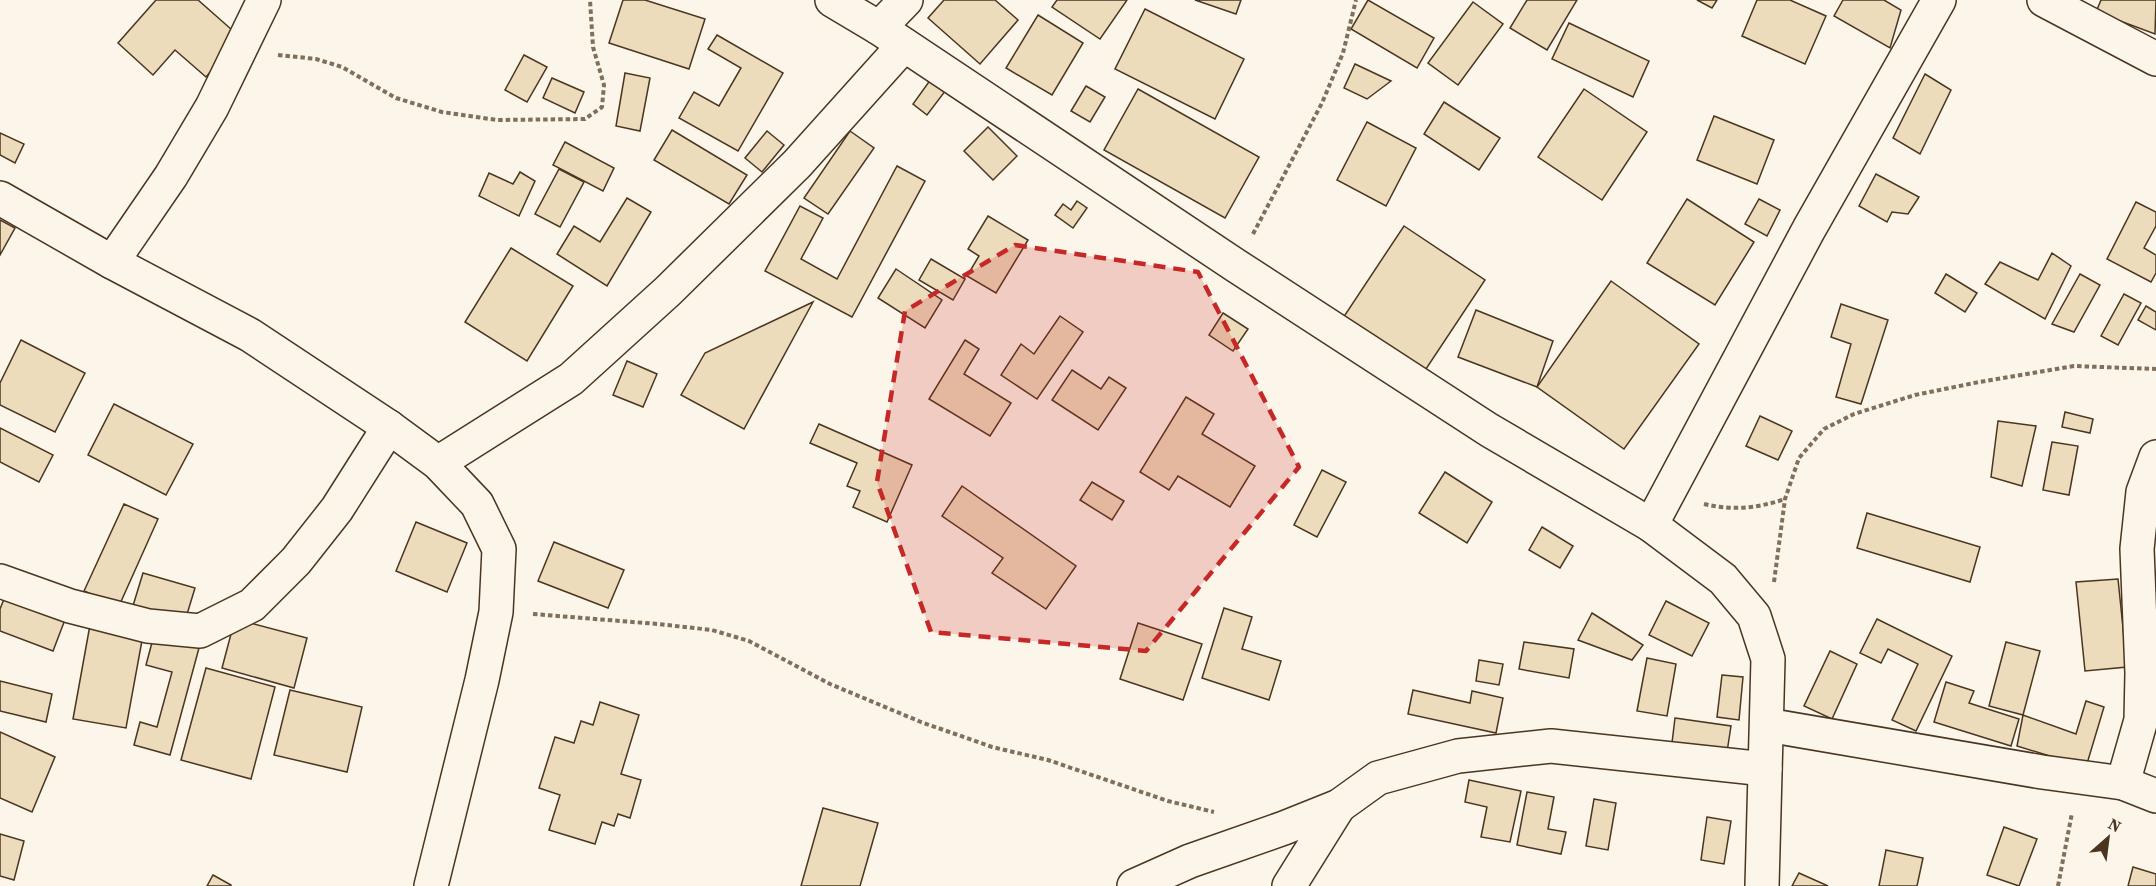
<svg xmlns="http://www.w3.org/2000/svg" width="2156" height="886" font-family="'Source Serif 4',serif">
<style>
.building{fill:#ecdcbc;stroke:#4a3520;stroke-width:1.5}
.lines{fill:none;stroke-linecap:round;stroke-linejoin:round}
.minor-casing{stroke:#4a3520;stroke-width:36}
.path{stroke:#7f6f5c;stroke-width:4;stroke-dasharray:4.5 3;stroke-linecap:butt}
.minor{stroke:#fbf6e9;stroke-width:33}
.marked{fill:#c62828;fill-opacity:0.2;stroke:#c62828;stroke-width:4.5;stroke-dasharray:12 8;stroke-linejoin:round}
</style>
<rect width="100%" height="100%" fill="#fbf6e9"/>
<g class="building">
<polygon points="156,0 198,0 240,37 206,77 175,50 153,75 118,43"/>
<polygon points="623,0 645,0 705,19 689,69 609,43"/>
<polygon points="944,0 995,0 1018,20 980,64 928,18"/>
<polygon points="1057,0 1127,0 1100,39 1052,7"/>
<polygon points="1195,0 1241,0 1236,14"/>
<polygon points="1368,0 1434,38 1417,68 1351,29"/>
<polygon points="1527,0 1577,0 1547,50 1510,28"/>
<polygon points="1697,0 1717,0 1712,8"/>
<polygon points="1757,0 1790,0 1826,16 1805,64 1742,36"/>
<polygon points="1843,0 1884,0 1901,10 1890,48 1834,16"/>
<polygon points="2101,0 2156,0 2155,34 2096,12"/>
<polygon points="1473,2 1503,24 1458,85 1428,63"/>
<polygon points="1145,9 1244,59 1215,119 1115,69"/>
<polygon points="1038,15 1083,43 1052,95 1006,68"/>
<polygon points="1569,23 1649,61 1633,97 1552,59"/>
<polygon points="717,35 783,73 738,151 679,118 694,92 719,106 741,68 708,49"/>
<polygon points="524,55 547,67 527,102 505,90"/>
<polygon points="1355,64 1391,81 1367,99 1344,88"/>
<polygon points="625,73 650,78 640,131 616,126"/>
<polygon points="1925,74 1951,90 1920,154 1893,138"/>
<polygon points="552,78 584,92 575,113 543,98"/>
<polygon points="931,79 946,90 927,115 913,104"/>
<polygon points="1086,86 1105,97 1090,122 1071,111"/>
<polygon points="1138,89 1259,157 1225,218 1104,150"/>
<polygon points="1584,89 1647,132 1602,200 1538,157"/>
<polygon points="1444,102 1500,138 1479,170 1424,134"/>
<polygon points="1714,116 1774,140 1757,184 1697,160"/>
<polygon points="1367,122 1416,148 1386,206 1337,180"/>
<polygon points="988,127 1017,156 993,180 964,151"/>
<polygon points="672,130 747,175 729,204 654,160"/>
<polygon points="767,131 784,145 762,172 745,158"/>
<polygon points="850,131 874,148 828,214 804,198"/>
<polygon points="0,133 24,144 15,163 0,155"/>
<polygon points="565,142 614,168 603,191 553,165"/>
<polygon points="897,166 925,181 852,317 765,271 800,206 823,218 801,259 837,279"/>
<polygon points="559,169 584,182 560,227 535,214"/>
<polygon points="520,172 535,181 519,216 479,196 489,173 513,184"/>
<polygon points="1876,174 1919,197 1908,214 1892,212 1887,222 1859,206"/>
<polygon points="627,198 651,212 607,286 557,254 574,226 600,242"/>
<polygon points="1687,199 1754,242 1715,305 1647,263"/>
<polygon points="1759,199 1780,210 1767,236 1745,224"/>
<polygon points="1077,201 1087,208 1073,228 1055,215 1063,204 1071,210"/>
<polygon points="2136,202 2156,212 2156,226 2144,248 2156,255 2156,273 2151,282 2107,259"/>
<polygon points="988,216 1028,240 996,293 967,276 979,256 968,249"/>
<polygon points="0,220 15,228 0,255"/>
<polygon points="1404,226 1485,280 1422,375 1341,321"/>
<polygon points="511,248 573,286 527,361 465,322"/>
<polygon points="2052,253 2071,266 2045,319 1985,284 2000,262 2038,280"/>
<polygon points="931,259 965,279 953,300 919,280"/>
<polygon points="896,269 942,300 925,328 878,298"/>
<polygon points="1946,274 1977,293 1965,312 1935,293"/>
<polygon points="2080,274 2100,285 2074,332 2052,324"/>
<polygon points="1611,281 1699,344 1624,449 1537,387"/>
<polygon points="2124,294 2141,303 2118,345 2101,336"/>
<polygon points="813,302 744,429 681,395 705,353"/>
<polygon points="1841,304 1888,320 1861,404 1836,397 1851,344 1831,337"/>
<polygon points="2146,306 2156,312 2156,330 2138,320"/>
<polygon points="1476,310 1553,341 1537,387 1458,357"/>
<polygon points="1223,313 1248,329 1233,351 1209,335"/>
<polygon points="1060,316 1083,332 1037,399 1001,375 1021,344 1034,354"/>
<polygon points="21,340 85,373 55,432 0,405 0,383"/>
<polygon points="965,340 979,349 964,374 1011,403 990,436 929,399"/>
<polygon points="627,361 657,374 643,407 613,395"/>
<polygon points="1072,370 1101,389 1109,377 1126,388 1098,430 1052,400"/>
<polygon points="1186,397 1214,414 1202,434 1255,466 1230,507 1178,476 1169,490 1140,472"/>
<polygon points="114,404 193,444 166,495 88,455"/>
<polygon points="2065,412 2093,419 2090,433 2062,427"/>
<polygon points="1760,416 1792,431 1778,460 1746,446"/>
<polygon points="1998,421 2036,426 2022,486 1991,477"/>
<polygon points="819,424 912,465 887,522 853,507 860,491 847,486 857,463 810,443"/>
<polygon points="0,428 53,455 39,482 0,462"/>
<polygon points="2052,442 2078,446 2069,495 2043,490"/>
<polygon points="1322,470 1346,482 1317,537 1294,525"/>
<polygon points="1445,472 1492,502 1467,543 1419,513"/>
<polygon points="1092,482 1124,501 1112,520 1080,500"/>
<polygon points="962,486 1076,566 1046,609 992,573 1003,558 942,516"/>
<polygon points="124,504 158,519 119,606 84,591"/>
<polygon points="1867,513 1980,547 1970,582 1857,548"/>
<polygon points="416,522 467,543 447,592 396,571"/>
<polygon points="1542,527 1573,546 1560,568 1529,550"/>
<polygon points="554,542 624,570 608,608 538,581"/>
<polygon points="143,573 195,588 184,624 132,609"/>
<polygon points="2118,579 2127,667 2085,671 2076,582"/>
<polygon points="6,594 66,617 53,651 0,631 0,609"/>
<polygon points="1666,601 1709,623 1692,656 1649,635"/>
<polygon points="1224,608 1252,617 1242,649 1281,661 1269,700 1202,678"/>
<polygon points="1592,613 1643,645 1632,660 1578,640"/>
<polygon points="235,619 307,638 294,688 222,668"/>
<polygon points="1877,619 1952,656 1916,731 1892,720 1918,664 1888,649 1881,663 1860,653"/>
<polygon points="1138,623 1202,644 1183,700 1120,679"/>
<polygon points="90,625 143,635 126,728 73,719"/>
<polygon points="154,635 199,648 170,755 134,745 140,722 157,727 172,672 146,665"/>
<polygon points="1524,642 1574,649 1569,678 1519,669"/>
<polygon points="2006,642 2040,651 2023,715 1989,706"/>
<polygon points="1830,651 1857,664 1832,719 1804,706"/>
<polygon points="1647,658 1676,664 1667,716 1637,711"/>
<polygon points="1479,660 1503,664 1499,685 1476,681"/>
<polygon points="206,668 275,687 251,779 181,760"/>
<polygon points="1722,675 1743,677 1739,720 1717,717"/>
<polygon points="0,681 52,694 46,722 0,711"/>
<polygon points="1946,682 1974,691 1969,703 2019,719 2011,746 1934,722"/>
<polygon points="290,690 362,707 347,772 274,755"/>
<polygon points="1413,690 1470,703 1472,691 1503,698 1496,733 1408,714"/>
<polygon points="2086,701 2104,707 2086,767 2017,746 2023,715 2076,734"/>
<polygon points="600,702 639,715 621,774 641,780 630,818 618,814 614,826 602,822 595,844 549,830 560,795 539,788 555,737 574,743 581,721 593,725"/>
<polygon points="1675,718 1731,726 1727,752 1672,743"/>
<polygon points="0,732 55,757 32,812 0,798"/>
<polygon points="1469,780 1521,791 1510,842 1481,837 1487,807 1465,802"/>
<polygon points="1527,792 1554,797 1548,829 1566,832 1561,854 1517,845"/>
<polygon points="1594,799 1616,803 1608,850 1586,846"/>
<polygon points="823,808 878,823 860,886 801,886"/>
<polygon points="1707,817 1731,821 1724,864 1701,860"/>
<polygon points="2004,827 2037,839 2019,886 1987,875"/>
<polygon points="0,834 24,841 14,880 0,876"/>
<polygon points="1886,850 1923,858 1917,886 1879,886"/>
<polygon points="2133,867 2156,874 2156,886 2128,886"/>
<polygon points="1799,873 1828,886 1792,886"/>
<polygon points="213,875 231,885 231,886 207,886"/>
</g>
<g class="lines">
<defs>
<g id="minor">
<polyline points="832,0 879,28 1235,265 1489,430 1651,525 1723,579 1754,616 1768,659 1762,886"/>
<polyline points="2044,0 2156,59"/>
<polyline points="879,28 906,0"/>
<polyline points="0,198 112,262 250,335 389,427 438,463 477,504 499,549 496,612 482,680 431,886"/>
<polyline points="112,262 171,176 212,107 264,0"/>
<polyline points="438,463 571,379 668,291 797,164 904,45"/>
<polyline points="1651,525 1809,229 1939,0"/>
<polyline points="0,581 70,606 148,626 200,631 252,605 296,561 337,509 389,427"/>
<polyline points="1767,725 2042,772 2123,783 2156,796"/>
<polyline points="2123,783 2141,720 2142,673 2137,549 2143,492 2156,457"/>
<polyline points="1134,886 1190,861 1284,828 1339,806 1378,778 1458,756 1551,746 1765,769"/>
<polyline points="1289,886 1339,806"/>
</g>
</defs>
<use href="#minor" class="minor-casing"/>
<g class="path">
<polyline points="278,55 316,59 342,67 396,98 442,112 497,120 585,119 602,107 604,85 593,47 590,0"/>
<polyline points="1253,234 1322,103 1343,53 1356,0"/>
<path d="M1704,504C1733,511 1758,508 1785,499"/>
<polyline points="1774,582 1785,499 1799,458 1824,429 1854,414 1915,395 1979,382 2074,366 2156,369"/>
<polyline points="533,614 658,624 712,630 749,641 830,684 921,722 992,747 1048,760 1168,801 1214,812"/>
<polyline points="2058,886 2072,813"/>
</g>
<use href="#minor" class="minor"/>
</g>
<path class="marked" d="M1015,245L1198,272L1299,467L1146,651L931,632L877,482L905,311Z"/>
<g transform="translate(2108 838) rotate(28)" stroke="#fbf6e9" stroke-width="4.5" paint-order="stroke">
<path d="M0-4.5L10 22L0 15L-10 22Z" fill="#4a3520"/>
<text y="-9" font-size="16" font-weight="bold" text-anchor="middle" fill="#4a3520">N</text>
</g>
</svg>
